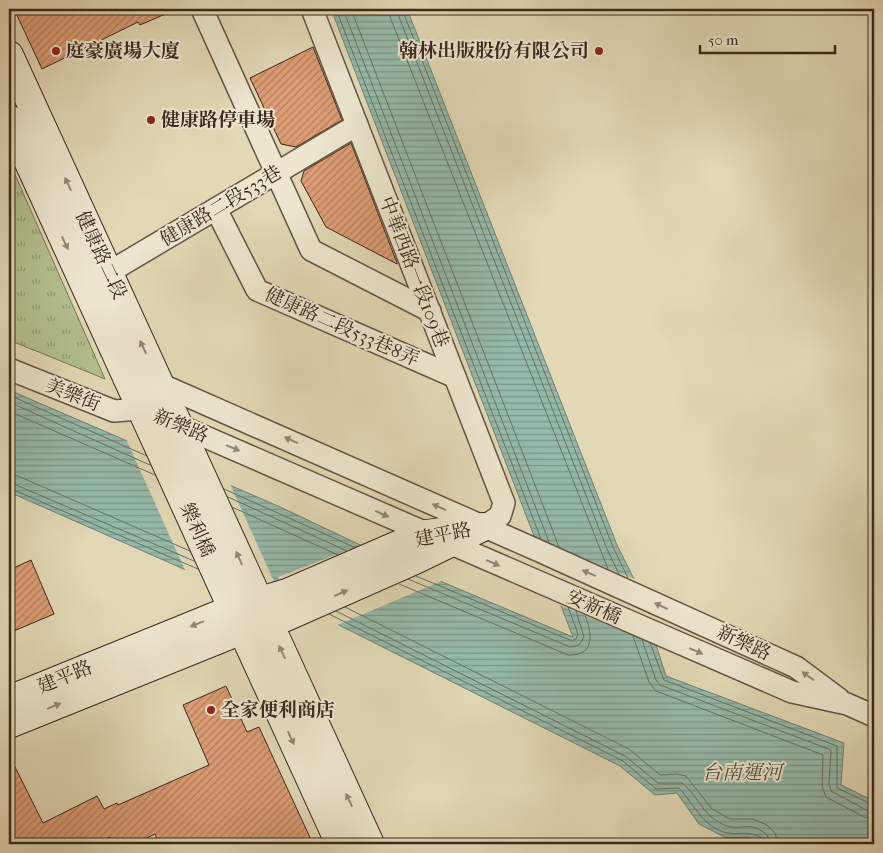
<svg xmlns="http://www.w3.org/2000/svg" width="883" height="853" font-family="'IM FELL French Canon','Noto Serif TC',serif">
<style>
.grass{fill:url(#grass-tufts);stroke:#767456}
.water{fill:url(#water-rules);stroke:#718072}
.pier{fill:#e2d8b5}
.lines{fill:none;stroke-linecap:round;stroke-linejoin:round}
.shore{stroke:#687164;stroke-width:1}
.building{fill:url(#building-hatch);stroke:#3b281e}
.street-casing{stroke:#655444;stroke-width:24}
.secondary-casing{stroke:#3b281e;stroke-width:30}
.street{stroke:#ece6cf;stroke-width:21}
.secondary{stroke:#ece6cf;stroke-width:28}
.oneway{fill:#948776}
.poi-dot{fill:#8f2418;stroke:#ece6cf;stroke-width:2}
.labels{text-anchor:middle;dominant-baseline:central;stroke-width:4;stroke-linejoin:round;paint-order:stroke}
.poi-label{font-size:19px;font-weight:bold;fill:#3b281e;stroke:#ece6cf;text-anchor:start}
.street-label{font-size:19px;fill:#3b281e;stroke:#ece6cf}
.water-label{font-size:20px;font-style:italic;fill:#524c41;stroke:#ece6cf}
</style>
<defs>
<pattern id="grass-tufts" width="24" height="20" patternUnits="userSpaceOnUse" patternTransform="scale(1.25)"><rect width="24" height="20" fill="#b2bf8e"/><path d="M3 7l-1-3M5 7V3M7 7l1-3M15 17l-1-3M17 17v-4M19 17l1-3" fill="none" stroke="#929b73"/></pattern>
<pattern id="water-rules" width="6" height="5" patternUnits="userSpaceOnUse" patternTransform="scale(1.25)"><rect width="6" height="5" fill="#95baaa"/><path d="M0 2.5h6" fill="none" stroke="#7b978a"/></pattern>
<pattern id="building-hatch" width="6" height="6" patternUnits="userSpaceOnUse" patternTransform="scale(1.25)"><rect width="6" height="6" fill="#dd9d74"/><path d="M-1 1l2-2M0 6l6-6M5 7l2-2" fill="none" stroke="#b4805f"/></pattern>
</defs>
<rect width="100%" height="100%" fill="#e2d8b5"/>
<filter id="stains"><feTurbulence type="fractalNoise" baseFrequency=".004" numOctaves="4"/><feColorMatrix values="0 0 0 0 .2 0 0 0 0 .09 0 0 0 0 .02 0 0 0 .5 -.17"/></filter>
<radialGradient id="worn" r=".72"><stop offset=".6" stop-color="#630" stop-opacity="0"/><stop offset="1" stop-color="#630" stop-opacity=".3"/></radialGradient>
<polygon class="grass" points="9,161 105,379 9,340"/>
<polygon class="water" points="331,9 407,9 617,545 636,583 666,676 844,743 841,785 874,801 874,844 763,844 749,837 726,838 699,824 677,793 655,795 620,766 275,593 195,574 9,492 9,390 278,506 409,568 573,637"/>
<g class="pier">
<polygon points="126,439 229,482 282,599 186,572"/>
<polygon points="533,538 637,580 659,646 559,605"/>
<polygon points="364,544 444,580 335,626 290,603 278,577"/>
</g>
<g class="lines">
<g class="shore">
<polyline points="336,9 541,539"/>
<polyline points="343,9 549,542"/>
<polyline points="351,9 559,547"/>
<polyline points="389,9 390,17 608,569"/>
<polyline points="396,9 607,549 619,574"/>
<polyline points="402,9 613,547 628,578"/>
<polyline points="9,395 147,456"/>
<polyline points="9,402 150,465"/>
<polyline points="9,411 155,475"/>
<polyline points="9,474 18,476 190,551"/>
<polyline points="9,482 194,561"/>
<polyline points="9,488 198,569"/>
<polyline points="224,489 354,547"/>
<polyline points="228,497 347,551"/>
<polyline points="232,507 338,555"/>
<polyline points="416,576 572,641 576,639 578,634 568,607"/>
<polyline points="408,579 570,647 579,645 584,637 576,611"/>
<path d="M399,584L568,655C596,656 592,633 585,615"/>
<polyline points="345,607 629,749 660,775 677,774 686,776 712,809 730,819 753,819 767,825 775,833 778,844"/>
<path d="M336,611L625,756L658,783H682C700,797 702,817 727,826C742,831 750,820 767,835L771,844"/>
<path d="M329,614L623,761L656,789L679,788C694,804 704,829 728,833C743,835 748,830 762,838L764,844"/>
<polyline points="633,636 649,682 656,691 823,755 822,786 826,797 864,817 874,819"/>
<polyline points="642,640 656,680 660,685 831,750 829,784 831,791 868,811 874,812"/>
<polyline points="650,643 664,680 837,746 837,788 874,805"/>
</g>
</g>
<g class="building">
<polygon points="14,9 177,9 140,25 138,22 42,69"/>
<polygon points="313,47 342,120 296,147 281,144 250,78"/>
<polygon points="351,143 397,263 397,264 326,227 301,181 304,171"/>
<polygon points="31,560 54,614 9,633 9,570"/>
<polygon points="226,686 247,732 259,727 313,844 159,844 155,834 134,844 114,844 110,837 97,844 9,844 9,755 43,823 97,796 104,809 117,803 118,805 209,765 183,705"/>
</g>
<g class="lines">
<defs>
<g id="street">
<polyline points="202,9 311,250 430,311"/>
<polyline points="312,9 504,503 500,516 483,527"/>
<polyline points="216,209 257,290 455,377"/>
<polyline points="96,280 357,125"/>
<polyline points="9,369 114,411 140,409 178,425 792,692 847,704 874,716"/>
<polyline points="154,391 160,384 537,550 796,667 839,699"/>
</g>
<g id="secondary">
<polyline points="9,55 370,844"/>
<polyline points="9,119 340,844"/>
<polyline points="9,700 233,609 287,593 400,544 427,534 450,531"/>
<polyline points="9,724 242,630 286,617 415,560 483,527"/>
</g>
</defs>
<use href="#street" class="street-casing"/>
<use href="#secondary" class="secondary-casing"/>
<use href="#street" class="street"/>
<use href="#secondary" class="secondary"/>
</g>
<defs><path id="oneway-solid" d="M-6-.8H1V-3.2L6.5 0L1 3.2V.8H-6Z" transform="scale(1.25)"/></defs>
<g class="oneway">
<use href="#oneway-solid" transform="translate(68 184) rotate(-115)"/>
<use href="#oneway-solid" transform="translate(65 243) rotate(65)"/>
<use href="#oneway-solid" transform="translate(143 347) rotate(-115)"/>
<use href="#oneway-solid" transform="translate(291 440) rotate(-156)"/>
<use href="#oneway-solid" transform="translate(233 448) rotate(23)"/>
<use href="#oneway-solid" transform="translate(439 507) rotate(-156)"/>
<use href="#oneway-solid" transform="translate(382 514) rotate(24)"/>
<use href="#oneway-solid" transform="translate(239 558) rotate(-114)"/>
<use href="#oneway-solid" transform="translate(493 563) rotate(24)"/>
<use href="#oneway-solid" transform="translate(589 573) rotate(-156)"/>
<use href="#oneway-solid" transform="translate(341 593) rotate(-24)"/>
<use href="#oneway-solid" transform="translate(661 606) rotate(-155)"/>
<use href="#oneway-solid" transform="translate(197 624) rotate(158)"/>
<use href="#oneway-solid" transform="translate(696 651) rotate(23)"/>
<use href="#oneway-solid" transform="translate(282 652) rotate(-115)"/>
<use href="#oneway-solid" transform="translate(808 676) rotate(-144)"/>
<use href="#oneway-solid" transform="translate(54 706) rotate(-22)"/>
<use href="#oneway-solid" transform="translate(291 738) rotate(65)"/>
<use href="#oneway-solid" transform="translate(349 800) rotate(-115)"/>
</g>
<g class="poi-dot">
<circle cx="56" cy="51" r="5"/>
<circle cx="599" cy="51" r="5"/>
<circle cx="151" cy="120" r="5"/>
<circle cx="211" cy="710" r="5"/>
</g>
<g class="labels">
<g class="poi-label">
<text x="66" y="51">庭豪廣場大廈</text>
<text x="589" y="51" text-anchor="end">翰林出版股份有限公司</text>
<text x="161" y="120">健康路停車場</text>
<text x="221" y="710">全家便利商店</text>
</g>
<g class="street-label">
<text transform="translate(221 206) rotate(-31)">健康路二段533巷</text>
<text transform="translate(101 255) rotate(65)">健康路二段</text>
<text transform="translate(414 272) rotate(69)">中華西路一段109巷</text>
<text transform="translate(342 327) rotate(24)">健康路二段533巷8弄</text>
<text transform="translate(73 395) rotate(22)">美樂街</text>
<text transform="translate(181 426) rotate(23)">新樂路</text>
<text transform="translate(197 530) rotate(66)">樂利橋</text>
<text transform="translate(443 535) rotate(-11)">建平路</text>
<text transform="translate(594 607) rotate(24)">安新橋</text>
<text transform="translate(744 643) rotate(25)">新樂路</text>
<text transform="translate(65 677) rotate(-22)">建平路</text>
</g>
<g class="water-label">
<text x="742" y="772">台南運河</text>
</g>
</g>
<rect width="883" height="853" fill="none" stroke="#e2d8b5" stroke-width="30"/>
<rect x="10" y="10" width="863" height="833" fill="none" stroke="#3b281e" stroke-width="2.5"/>
<rect x="15" y="15" width="853" height="823" fill="none" stroke="#3b281e"/>
<path d="M700 45v8h135v-8" fill="none" stroke="#3b281e" stroke-width="2.5"/>
<text x="708" y="45" font-size="15" fill="#3b281e" stroke="#ece6cf" stroke-width="4" paint-order="stroke">50 m</text>
<rect width="100%" height="100%" filter="url(#stains)"/>
<rect width="100%" height="100%" fill="url(#worn)"/>
</svg>
